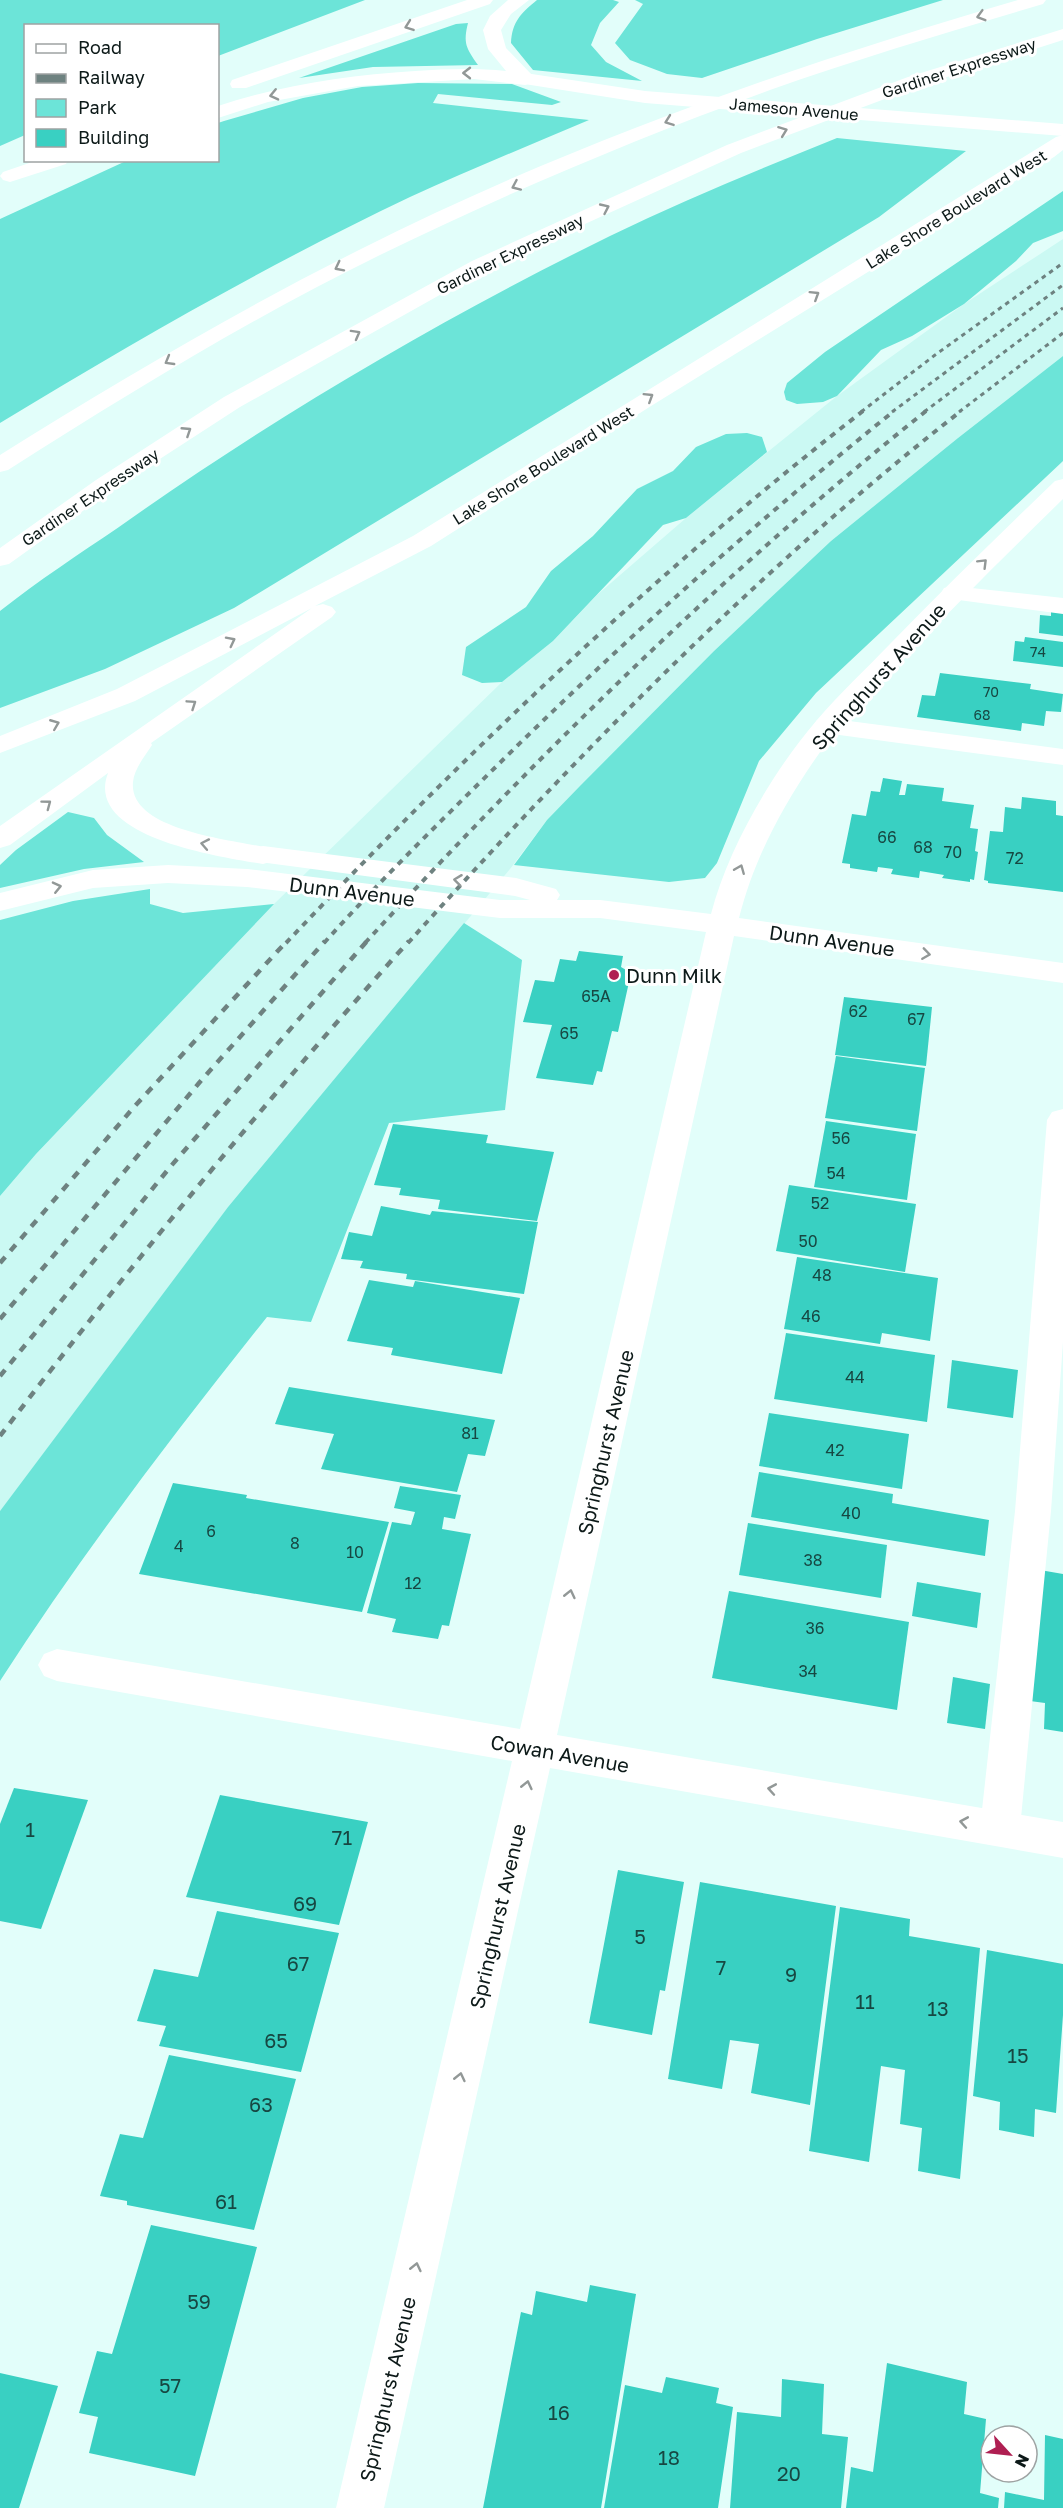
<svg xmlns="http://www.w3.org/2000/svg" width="1063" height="2508" font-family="'Golos Text',sans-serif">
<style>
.built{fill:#cbf9f3}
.green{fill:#6ce4d8}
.building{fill:#39d0c2}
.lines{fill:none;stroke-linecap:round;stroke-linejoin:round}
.lane{fill:#fff;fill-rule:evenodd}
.street{fill:#fff;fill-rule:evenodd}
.secondary{fill:#fff;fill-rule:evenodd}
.highway{fill:#fff;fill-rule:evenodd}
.rail-far2{stroke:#6e8280;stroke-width:3;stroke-dasharray:4.5 4.5;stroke-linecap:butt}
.rail-far1{stroke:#6e8280;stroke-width:4;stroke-dasharray:6 6;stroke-linecap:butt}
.rail{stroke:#6e8280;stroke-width:4.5;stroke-dasharray:8 8;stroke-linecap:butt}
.oneway{stroke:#929897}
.poi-dot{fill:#af1f52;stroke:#fff;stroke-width:2}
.labels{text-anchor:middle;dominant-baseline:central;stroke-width:6;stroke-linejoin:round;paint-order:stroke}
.far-number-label{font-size:14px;fill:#174742}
.far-street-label{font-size:16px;fill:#0c1918;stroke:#fff}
.number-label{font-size:16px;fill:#174742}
.street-label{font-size:20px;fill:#0c1918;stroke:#fff}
.poi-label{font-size:20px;fill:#0c1918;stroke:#fff;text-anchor:start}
.near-number-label{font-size:20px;fill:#174742}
</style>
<rect width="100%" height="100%" fill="#e2fefa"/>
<polygon class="built" points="1063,239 1063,356 958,438 831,541 714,651 547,820 510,869 228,1207 0,1511 0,1196 36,1154 274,904 502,682 553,641 597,595 686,518 837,396 964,304"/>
<g class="green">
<polygon points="0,0 365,0 218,56 218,26 26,26 25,135 0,146"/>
<path d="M537,0H613L619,2L600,23L591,45L606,62L642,81L533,70L511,43C512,22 521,13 537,0Z"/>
<polygon points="635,0 943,0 817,39 702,78 667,74 630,60 615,43 643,4"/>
<path d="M468,23C463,43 466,48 478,65L373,67L299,78L456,24Z"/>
<path d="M418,83L512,84L561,102L552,105L438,94L433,103L589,120C530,145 469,170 410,197C269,264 133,342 0,423V219L126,161L218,160V123L224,121L303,98L362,87Z"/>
<path d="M837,138L966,151L879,217L234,608L105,669L0,708V611C38,581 79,554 119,527C274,417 439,320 610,236C684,200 760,169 837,138Z"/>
<polygon points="1063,191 1063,231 1033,243 1016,261 964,304 912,336 881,350 837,396 823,402 797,404 786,400 784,392 787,383 825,352"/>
<polygon points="1063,356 1063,461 816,693 759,761 717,863 705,878 669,882 514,865 547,820 580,786 714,651 831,541 958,438"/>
<polygon points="747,433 762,437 767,452 686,518 663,525 553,641 502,682 482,683 462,675 466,647 526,607 551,571 593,536 637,489 673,471 696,447 726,434"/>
<polygon points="68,812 94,818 107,835 144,862 84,869 0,888 0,865 16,850"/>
<polygon points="150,889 150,904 183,913 274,904 36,1154 0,1196 0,920 73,901"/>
<path d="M464,923L522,960L505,1110L389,1123L311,1322L267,1317C173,1435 81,1555 0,1681V1511L228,1207Z"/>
</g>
<g class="building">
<polygon points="1051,611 1063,612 1063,636 1039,633 1040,615 1051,616"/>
<polygon points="1025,637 1063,642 1063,667 1013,661 1015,641 1024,642"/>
<polygon points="940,673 1031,684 1030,689 1063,694 1061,712 1046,711 1044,726 1022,723 1021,731 917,717 922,695 935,696"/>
<polygon points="883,778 902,781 899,795 905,795 907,784 944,788 942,801 974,805 970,828 978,829 975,851 978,852 974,880 970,879 970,882 942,878 944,875 920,871 919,878 891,874 893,869 878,867 877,872 850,868 850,864 842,863 852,814 866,816 871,791 880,792"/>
<polygon points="1022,797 1056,801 1056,815 1063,816 1063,892 988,883 988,881 984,880 990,831 1003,832 1005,807 1021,809"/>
<polygon points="579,951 623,956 621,967 631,973 618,1032 612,1031 602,1072 597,1071 593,1085 536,1078 552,1025 523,1022 535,980 554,982 560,959 576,961"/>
<polygon points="844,997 932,1007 926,1066 835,1055"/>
<polygon points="836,1056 925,1068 917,1131 825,1118"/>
<polygon points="826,1121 916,1134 907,1200 814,1187"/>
<polygon points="393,1124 488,1135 486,1143 554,1152 537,1221 438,1209 440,1200 399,1195 401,1188 374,1185"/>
<polygon points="789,1185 916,1204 905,1272 776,1251"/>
<polygon points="381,1206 430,1215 432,1211 538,1222 524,1294 406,1279 407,1274 360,1268 363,1261 341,1259 349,1232 372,1236"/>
<polygon points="797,1257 938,1278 930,1341 882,1333 880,1344 784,1329"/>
<polygon points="369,1280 413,1287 415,1281 520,1298 502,1374 391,1355 393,1348 347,1341"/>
<polygon points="786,1333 935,1355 927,1422 774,1399"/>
<polygon points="952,1360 1018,1370 1013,1418 947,1408"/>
<polygon points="289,1387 495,1420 485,1456 468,1454 457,1492 321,1469 334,1434 275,1424"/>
<polygon points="769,1413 909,1434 902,1489 759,1466"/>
<polygon points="759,1472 893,1494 892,1503 989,1520 985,1556 751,1517"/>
<polygon points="173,1483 247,1495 246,1498 389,1522 362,1612 139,1574"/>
<polygon points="400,1486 461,1495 455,1519 444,1517 442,1529 471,1534 449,1626 442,1625 438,1639 392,1632 396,1619 367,1613 392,1522 411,1525 415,1512 394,1508"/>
<polygon points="748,1523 887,1545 881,1598 739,1575"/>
<polygon points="1040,1570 1063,1574 1063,1732 1044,1729 1045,1703 1030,1701"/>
<polygon points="917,1582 981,1593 977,1628 912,1616"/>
<polygon points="729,1591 909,1622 897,1710 712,1678"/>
<polygon points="953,1677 990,1684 985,1729 947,1723"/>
<polygon points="14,1788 88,1800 41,1929 0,1921 0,1824"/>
<polygon points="220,1795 368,1822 339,1925 186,1897"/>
<polygon points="618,1870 684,1882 665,1991 660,1990 652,2035 589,2023"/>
<polygon points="700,1882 836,1906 810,2105 751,2093 759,2044 730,2040 722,2089 668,2079"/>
<polygon points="840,1907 910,1919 909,1936 980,1948 960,2179 918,2171 922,2128 900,2124 905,2070 881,2066 869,2162 809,2151"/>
<polygon points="217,1911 339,1933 301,2072 159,2046 166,2026 137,2021 154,1969 198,1977"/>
<polygon points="987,1950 1063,1964 1063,2015 1056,2113 1035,2109 1034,2137 999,2130 1000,2102 973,2096"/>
<polygon points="169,2055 296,2079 254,2230 127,2205 127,2201 100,2196 120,2134 143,2138"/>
<polygon points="151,2225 257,2247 195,2476 89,2453 98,2417 79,2413 97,2351 112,2354"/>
<polygon points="590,2285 636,2294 601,2508 483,2508 521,2312 532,2315 536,2291 587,2302"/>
<polygon points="887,2363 967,2382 964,2414 986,2419 980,2493 999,2498 998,2508 846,2508 851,2467 873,2472"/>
<polygon points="0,2373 58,2386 19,2508 0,2508"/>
<polygon points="666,2377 719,2388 716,2403 733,2407 718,2508 604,2508 625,2385 662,2393"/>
<polygon points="782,2379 824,2384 822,2434 848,2437 841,2508 730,2508 737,2412 781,2417"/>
<polygon points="1045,2435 1063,2439 1063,2508 1004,2508 1005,2492 1044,2500"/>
</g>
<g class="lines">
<g class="lane">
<polygon points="953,586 1063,598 1063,614 944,598 941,593 944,588"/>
<polygon points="826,718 1063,749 1063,765 817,732 813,726 817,720"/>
<polygon points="1063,1109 1063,1342 1051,1511 1020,1828 1014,1841 1000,1846 986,1841 980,1828 1015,1511 1047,1120 1052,1112"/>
</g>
<path class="street" d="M1063,479V499C1011,550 959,601 909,654C884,680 856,705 834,733C792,789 756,850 739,918L1063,963V983L734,936L557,1735L1063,1822V1858L550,1768L384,2508H336L512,1761L57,1681L44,1676L38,1665L44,1654L57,1649L520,1729L706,932L600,918H500L247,887L237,884L233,878L237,872L247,869L500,900H530L515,896L253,861L249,855L253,849L263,846L516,878L556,889L560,895L557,900H600L711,914C728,848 773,771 817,720C840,693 866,669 890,644C944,588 999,535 1055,481Z"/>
<polygon class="secondary" points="525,73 645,91 1063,124 1063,136 645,103 518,83 516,79 518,75"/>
<g class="highway">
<polygon points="467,0 493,0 490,4 246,88 232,88 230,84 232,80"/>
<path d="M508,0H529L511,14L501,30L506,48L532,75L534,79L532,83L525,85L474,79L358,86L268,102L218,118V106C282,85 348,75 415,71C446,69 475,68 506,71L488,49L483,30L490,16Z"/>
<path d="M1018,0H1046L1043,4C952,31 860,58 770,90C637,138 507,193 380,255C251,318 129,393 8,470L0,472V455C118,381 237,311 361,249C571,143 793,66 1018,0Z"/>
<polygon points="1063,29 1063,40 922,85 741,153 486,269 240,407 112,490 9,564 0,566 0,548 96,480 224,397 472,261 727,145 908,77"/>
<path d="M1063,135V150L1054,157L651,406L431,546L315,606L323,604L332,607L336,612L332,617L151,743L152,745C145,756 134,769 133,782C128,832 238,840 273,849L277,855L273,861L263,864C223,857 83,838 108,773L10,845L0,848V826L312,608L135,701L0,753V736L117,689L413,536L1056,137Z"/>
<polygon points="38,160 68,160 66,164 10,182 3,180 0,176 3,172"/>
<polygon points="168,865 247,869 257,872 261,878 257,884 247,887 168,883 93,888 0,911 0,893 93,870"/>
</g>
<g class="rail-far2">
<polyline points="861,412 935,355 1063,263"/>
<polyline points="892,412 1063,285"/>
<polyline points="924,412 1063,308"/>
<polyline points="959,412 1063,333"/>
</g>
<g class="rail-far1">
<path d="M286,943C466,753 656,572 863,411"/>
<path d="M324,943C386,874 452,810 518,745C638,628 763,516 894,411"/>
<path d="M365,943C542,751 722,574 926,411"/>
<path d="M408,943C579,753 760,568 961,411"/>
</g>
<g class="rail">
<polyline points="0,1263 134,1107 287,941"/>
<polyline points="0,1319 199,1083 325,941"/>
<polyline points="0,1376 171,1166 367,941"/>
<path d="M0,1436C130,1266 266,1100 409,941"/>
</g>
</g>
<defs><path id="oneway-chevron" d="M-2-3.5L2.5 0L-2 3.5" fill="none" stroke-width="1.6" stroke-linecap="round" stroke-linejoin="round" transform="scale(1.5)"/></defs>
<g class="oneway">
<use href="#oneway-chevron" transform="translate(981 16) rotate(164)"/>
<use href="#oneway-chevron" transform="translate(409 26) rotate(160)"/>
<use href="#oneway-chevron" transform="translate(467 73) rotate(180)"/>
<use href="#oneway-chevron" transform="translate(274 95) rotate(167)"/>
<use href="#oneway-chevron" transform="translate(669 121) rotate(160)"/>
<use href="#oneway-chevron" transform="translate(783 131) rotate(-21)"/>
<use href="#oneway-chevron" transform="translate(516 186) rotate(156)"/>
<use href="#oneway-chevron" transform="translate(605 208) rotate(-25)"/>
<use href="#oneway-chevron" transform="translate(339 267) rotate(153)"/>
<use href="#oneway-chevron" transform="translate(815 295) rotate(-32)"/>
<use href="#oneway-chevron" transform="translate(356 334) rotate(-29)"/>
<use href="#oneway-chevron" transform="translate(169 361) rotate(150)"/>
<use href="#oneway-chevron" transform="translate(649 397) rotate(-32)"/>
<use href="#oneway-chevron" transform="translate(187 431) rotate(-33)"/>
<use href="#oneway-chevron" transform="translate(983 563) rotate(-45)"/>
<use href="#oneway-chevron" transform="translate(231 641) rotate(-27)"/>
<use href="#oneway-chevron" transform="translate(192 704) rotate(-34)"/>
<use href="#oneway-chevron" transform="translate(55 724) rotate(-22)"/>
<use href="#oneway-chevron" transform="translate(47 804) rotate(-37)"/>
<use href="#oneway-chevron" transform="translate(205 844) rotate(-169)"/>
<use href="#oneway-chevron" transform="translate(740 869) rotate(-68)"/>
<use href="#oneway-chevron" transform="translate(458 880) rotate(-173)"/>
<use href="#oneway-chevron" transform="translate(57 887) rotate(-13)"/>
<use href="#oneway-chevron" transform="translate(926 954) rotate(8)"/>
<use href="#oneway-chevron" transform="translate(570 1594) rotate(-77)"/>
<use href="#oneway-chevron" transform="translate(527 1785) rotate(-77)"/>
<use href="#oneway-chevron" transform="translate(772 1789) rotate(-170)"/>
<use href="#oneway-chevron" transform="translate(964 1822) rotate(-170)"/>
<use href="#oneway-chevron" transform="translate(460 2077) rotate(-77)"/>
<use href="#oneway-chevron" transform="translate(416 2267) rotate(-77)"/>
</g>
<circle class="poi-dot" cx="614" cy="975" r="6"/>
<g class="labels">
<g class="far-number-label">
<text x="1038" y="651">74</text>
<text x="991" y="691">70</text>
<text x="982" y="714">68</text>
</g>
<g class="far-street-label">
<text transform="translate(959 68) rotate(-18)">Gardiner Expressway</text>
<text transform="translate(794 109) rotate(5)">Jameson Avenue</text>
<text transform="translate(956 209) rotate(-32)">Lake Shore Boulevard West</text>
<text transform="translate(510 254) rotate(-26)">Gardiner Expressway</text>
<text transform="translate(543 465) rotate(-32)">Lake Shore Boulevard West</text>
<text transform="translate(90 497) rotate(-34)">Gardiner Expressway</text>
</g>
<g class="number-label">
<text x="887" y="837">66</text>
<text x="923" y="847">68</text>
<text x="953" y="852">70</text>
<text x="1015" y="858">72</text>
<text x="596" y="996">65A</text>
<text x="858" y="1011">62</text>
<text x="916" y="1019">67</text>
<text x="569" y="1033">65</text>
<text x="841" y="1138">56</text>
<text x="836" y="1173">54</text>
<text x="820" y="1203">52</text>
<text x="808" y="1241">50</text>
<text x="822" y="1275">48</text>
<text x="811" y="1316">46</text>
<text x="855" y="1377">44</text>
<text x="470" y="1433">81</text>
<text x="835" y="1450">42</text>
<text x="851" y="1513">40</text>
<text x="211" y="1531">6</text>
<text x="295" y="1543">8</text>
<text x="179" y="1546">4</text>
<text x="355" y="1552">10</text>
<text x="813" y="1560">38</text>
<text x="413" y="1583">12</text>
<text x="815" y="1628">36</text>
<text x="808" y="1671">34</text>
</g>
<g class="street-label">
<text transform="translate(878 676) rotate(-48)">Springhurst Avenue</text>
<text transform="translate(352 891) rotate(7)">Dunn Avenue</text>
<text transform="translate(832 940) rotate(8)">Dunn Avenue</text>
<text transform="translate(605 1442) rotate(-77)">Springhurst Avenue</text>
<text transform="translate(560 1753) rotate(10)">Cowan Avenue</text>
<text transform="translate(497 1916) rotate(-77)">Springhurst Avenue</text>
<text transform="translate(387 2389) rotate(-77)">Springhurst Avenue</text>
</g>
<g class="poi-label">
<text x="626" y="975">Dunn Milk</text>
</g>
<g class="near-number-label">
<text x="30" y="1829">1</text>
<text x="342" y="1837">71</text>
<text x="305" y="1903">69</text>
<text x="640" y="1936">5</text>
<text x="298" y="1963">67</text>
<text x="721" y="1967">7</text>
<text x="791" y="1974">9</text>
<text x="865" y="2001">11</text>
<text x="938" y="2008">13</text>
<text x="276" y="2040">65</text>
<text x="1018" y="2055">15</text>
<text x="261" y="2104">63</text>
<text x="226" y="2201">61</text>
<text x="199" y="2301">59</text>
<text x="170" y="2385">57</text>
<text x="559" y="2412">16</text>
<text x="669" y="2457">18</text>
<text x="789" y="2473">20</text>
</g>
</g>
<rect x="24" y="24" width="195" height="138" fill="#ffffff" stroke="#9ea3a3" stroke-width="1.5"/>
<rect x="36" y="44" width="30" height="9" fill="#ffffff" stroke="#9ea3a3" stroke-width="1.5"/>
<text x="78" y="54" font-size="18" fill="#0c1918">Road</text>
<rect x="36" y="74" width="30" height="9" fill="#6e8280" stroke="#9ea3a3" stroke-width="1.5"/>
<text x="78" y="84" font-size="18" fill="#0c1918">Railway</text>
<rect x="36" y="99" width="30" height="18" fill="#6ce4d8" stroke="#9ea3a3" stroke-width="1.5"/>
<text x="78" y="114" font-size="18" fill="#0c1918">Park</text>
<rect x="36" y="129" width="30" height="18" fill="#39d0c2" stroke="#9ea3a3" stroke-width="1.5"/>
<text x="78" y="144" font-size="18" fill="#0c1918">Building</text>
<g transform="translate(1009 2454) rotate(117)"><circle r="28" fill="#ffffff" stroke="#9ea3a3" stroke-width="1.5"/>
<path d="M0-4.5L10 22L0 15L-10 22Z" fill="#af1f52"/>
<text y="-9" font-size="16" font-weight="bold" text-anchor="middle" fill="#0c1918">N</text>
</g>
</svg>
